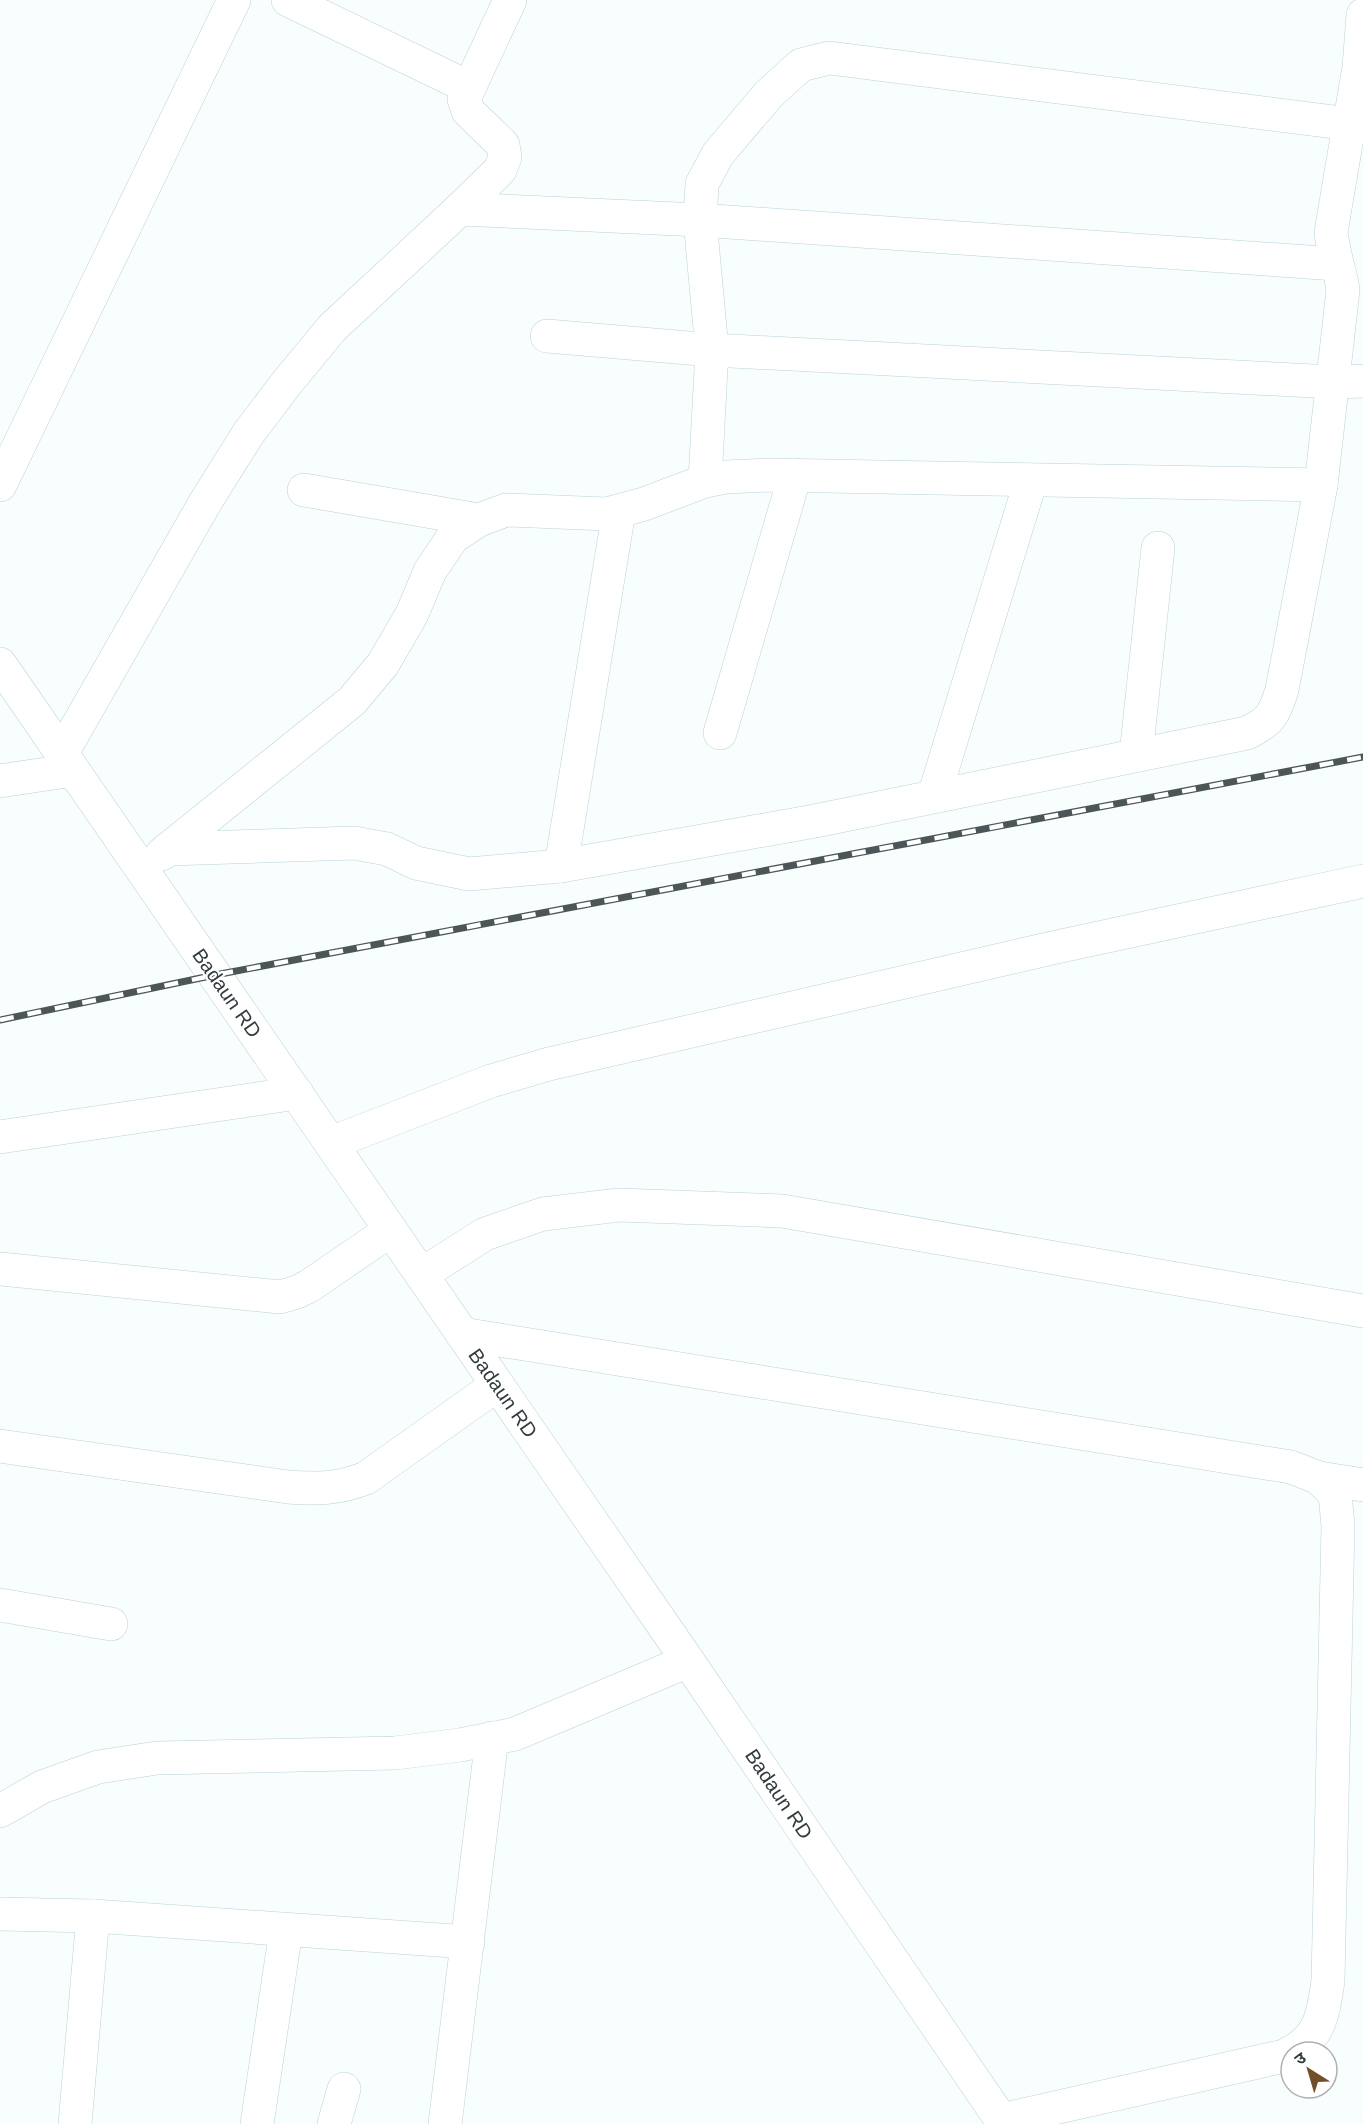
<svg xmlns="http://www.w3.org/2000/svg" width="1363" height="2124" font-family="Arial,'Noto Sans Devanagari',sans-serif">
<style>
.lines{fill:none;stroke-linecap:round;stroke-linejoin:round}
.minor-casing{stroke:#bbd2d9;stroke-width:34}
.major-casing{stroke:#bbd2d9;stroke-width:34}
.minor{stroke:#fff;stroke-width:33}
.major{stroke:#fff;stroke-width:33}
.rail-casing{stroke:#4c5557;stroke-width:7}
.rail{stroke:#fff;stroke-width:4.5;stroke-dasharray:14;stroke-linecap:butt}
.labels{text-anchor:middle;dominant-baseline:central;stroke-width:4.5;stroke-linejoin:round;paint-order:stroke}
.street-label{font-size:20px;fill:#323b3e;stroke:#fff}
</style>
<rect width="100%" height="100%" fill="#f8fdfe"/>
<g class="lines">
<defs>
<g id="minor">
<polyline points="288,0 468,87"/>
<polyline points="460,209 700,220 1337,264"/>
<polyline points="547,336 712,350 1333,382 1363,381"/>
<polyline points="705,481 712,350 700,220 702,184 718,154 769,94 801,65 829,58 1350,124"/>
<polyline points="0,485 234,0"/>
<polyline points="304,490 479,520"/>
<polyline points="720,733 795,475"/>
<polyline points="62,753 206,501 248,434 285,385 332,328 460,209 500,170 505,157 503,145 468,111 464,99 510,0"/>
<polyline points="1136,755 1158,548"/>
<polyline points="0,781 73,770"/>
<polyline points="934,796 1031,480"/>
<path d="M168,849L354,843L387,849L416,863L469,874L561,866L815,821L1247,733C1271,721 1274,715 1282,690L1321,485L1343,290C1340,270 1333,252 1331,232L1359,67L1363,15"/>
<polyline points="162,854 352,701 383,664 412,614 430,571 453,537 479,520 506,510 607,514 644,504 705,481 726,477 770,475 1321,485"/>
<polyline points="561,866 619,511"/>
<polyline points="0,1137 297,1093"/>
<polyline points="331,1143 491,1081 549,1064 1052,948 1363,881"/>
<polyline points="0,1269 280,1297 297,1292 309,1286 391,1230"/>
<polyline points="422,1274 485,1234 543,1214 619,1205 782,1211 1363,1311"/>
<path d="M462,1334L1291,1467L1319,1478L1335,1494L1338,1526L1328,1981C1323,2013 1322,2034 1292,2052"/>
<path d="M0,1446L288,1487C318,1489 338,1489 366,1478L497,1385"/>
<polyline points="1319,1478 1363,1485"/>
<polyline points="0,1605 111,1624"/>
<polyline points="0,1811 42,1787 98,1767 157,1758 395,1753 460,1745 515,1734 688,1661"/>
<polyline points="0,1914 93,1916 468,1942"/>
<polyline points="1001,2120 1284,2056 1291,2052"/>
<polyline points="75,2124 93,1916"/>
<polyline points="257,2124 286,1930"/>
<polyline points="334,2124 344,2089"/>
<polyline points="445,2124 492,1738"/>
</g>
<polyline id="major" points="0,664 688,1661 1004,2124"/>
</defs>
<use href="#minor" class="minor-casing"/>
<use href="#major" class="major-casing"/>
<use href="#minor" class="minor"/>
<use href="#major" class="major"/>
<defs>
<polyline id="rail" points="0,1020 215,975 1363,757"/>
</defs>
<use href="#rail" class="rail-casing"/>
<use href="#rail" class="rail"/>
</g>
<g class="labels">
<g class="street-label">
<text transform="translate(227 993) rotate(55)">Badaun RD</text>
<text transform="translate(503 1393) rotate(55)">Badaun RD</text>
<text transform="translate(779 1794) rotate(56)">Badaun RD</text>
</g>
</g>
<g transform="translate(1309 2070) rotate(323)"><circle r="28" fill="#ffffff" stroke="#adb1b2" stroke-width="1.5"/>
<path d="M0-4.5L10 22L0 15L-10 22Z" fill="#714f27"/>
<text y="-9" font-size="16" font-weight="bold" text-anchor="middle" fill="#323b3e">उ</text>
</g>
</svg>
